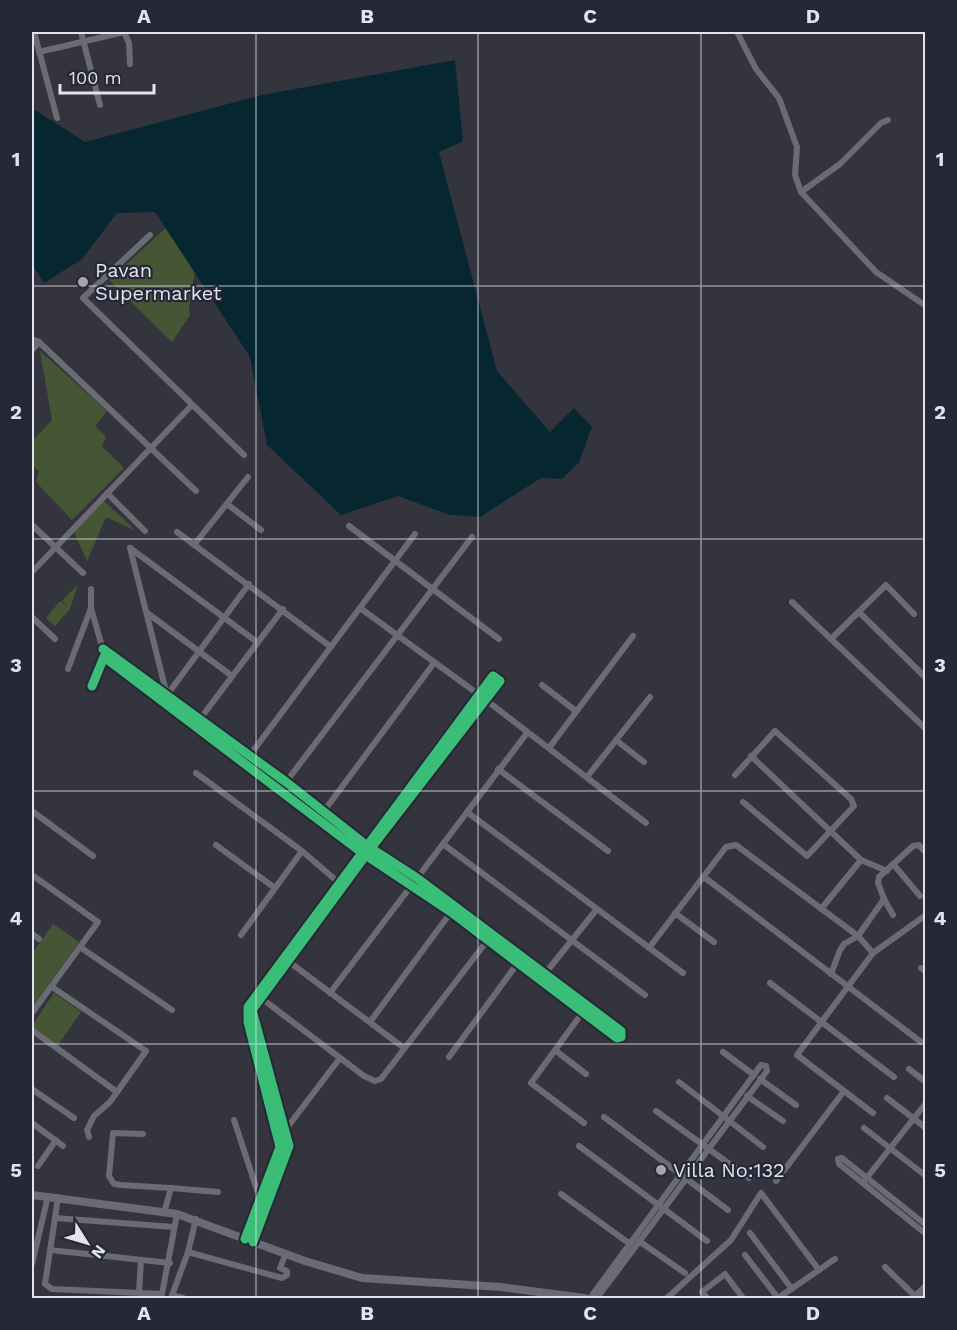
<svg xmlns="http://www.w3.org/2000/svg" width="957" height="1330" font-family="'Work Sans',sans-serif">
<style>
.green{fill:#445634}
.water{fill:#06272f}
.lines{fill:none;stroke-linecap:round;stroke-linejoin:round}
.street{stroke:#6b6b73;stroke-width:6}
.secondary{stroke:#6b6b73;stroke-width:8}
.cycleway-casing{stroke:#262737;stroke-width:13}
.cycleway{stroke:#3abd76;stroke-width:9}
.grid{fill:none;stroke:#e2e3ee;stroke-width:1.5;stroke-opacity:0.55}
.poi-dot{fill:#a5a6b0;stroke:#262737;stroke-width:2}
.labels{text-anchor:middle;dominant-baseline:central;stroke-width:4.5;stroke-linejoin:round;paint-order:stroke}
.poi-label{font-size:20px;fill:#e2e3ee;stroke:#262737;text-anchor:start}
.neatline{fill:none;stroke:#e2e3ee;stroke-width:2}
.grid-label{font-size:20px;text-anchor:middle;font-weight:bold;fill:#e2e3ee}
</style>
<rect width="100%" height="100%" fill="#34343e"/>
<g class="green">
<polygon points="168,226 196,263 189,309 190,315 172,342 109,280"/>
<polygon points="40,351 107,411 95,426 106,437 102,446 124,468 72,520 36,482 39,471 32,465 32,441 52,420"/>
<polygon points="102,499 136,531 106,517 87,561 73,530"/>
<polygon points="78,584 70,609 55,626 46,618 60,601 68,608 62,601"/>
<polygon points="53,924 79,942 32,1008 32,954"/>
<polygon points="54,993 81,1012 58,1045 32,1026"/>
</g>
<polygon class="water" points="455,60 463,141 439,152 497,371 550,432 574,408 592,427 579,462 562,479 541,478 480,517 450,515 398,496 341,515 267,445 250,357 155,212 117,213 82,259 44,283 32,264 32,108 85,142 262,95"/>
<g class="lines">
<g class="street">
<polyline points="34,32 57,118"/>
<polyline points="81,32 100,105"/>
<polyline points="737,32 756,69 779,98 797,147 795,175 801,192 876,272 926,306"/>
<polyline points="39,52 124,32 129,43 130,64"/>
<polyline points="801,192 840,164 881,123 888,120"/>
<polyline points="150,235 83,298 244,455"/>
<polyline points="32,339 39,342 196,491"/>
<polyline points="32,350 39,342"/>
<polyline points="107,493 145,531"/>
<polyline points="227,504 261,530"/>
<polyline points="32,525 83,573"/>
<polyline points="349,526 499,639"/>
<polyline points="177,532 331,647"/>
<polyline points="194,545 248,477"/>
<polyline points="130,548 257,642"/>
<polyline points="130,548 167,695"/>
<polyline points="32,572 192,405"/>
<polyline points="91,589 91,608 103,650"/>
<polyline points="792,602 926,729"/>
<polyline points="360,608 478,694 646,823"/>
<polyline points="146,612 232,676"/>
<polyline points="859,612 926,678"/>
<polyline points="32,617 55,639"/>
<polyline points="831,639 886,585 914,614"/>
<polyline points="68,669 91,608"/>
<polyline points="542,685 576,711"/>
<polyline points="92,686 104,657 361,852 451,912 617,1038 621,1037 621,1031 417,878 366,845 286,782 103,649"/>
<polyline points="167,695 249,584"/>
<polyline points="200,719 283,609"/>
<polyline points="616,740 644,762"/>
<polyline points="549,748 633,636"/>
<polyline points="926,752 926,757"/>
<polyline points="250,755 415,534"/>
<polyline points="751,756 861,860 821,909"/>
<polyline points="498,769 608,851"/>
<polyline points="196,773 302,851 338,882"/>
<polyline points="735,775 775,731 851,799 854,806 807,856 743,802"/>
<polyline points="587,777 650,697"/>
<polyline points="286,782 472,537"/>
<polyline points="32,811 93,856"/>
<polyline points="324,811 434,663"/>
<polyline points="467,812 683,973"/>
<polyline points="443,844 645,995"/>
<polyline points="216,845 275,888"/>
<polyline points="861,860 887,871"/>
<polyline points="894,865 920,896"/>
<polyline points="32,875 98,922 32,1013"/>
<polyline points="704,877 921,1042"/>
<polyline points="884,899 893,915"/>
<polyline points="675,913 714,942"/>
<polyline points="32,934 39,939"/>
<polyline points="241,935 302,851"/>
<polyline points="80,947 172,1010"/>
<polyline points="649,948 726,847 736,845 858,936 873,953 926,915"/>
<polyline points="288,961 404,1048"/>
<polyline points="921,968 926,972"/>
<polyline points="831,974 840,950 844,944 858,936 884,899 878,883 879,877 913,846 919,845 926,853"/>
<polyline points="543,976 597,909"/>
<polyline points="770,983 894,1077"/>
<polyline points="52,987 146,1051 110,1102 94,1116 87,1130 89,1137"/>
<polyline points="330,993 527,733"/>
<polyline points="261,998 364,1076 375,1081 381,1079 487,941"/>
<polyline points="370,1022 451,912"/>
<polyline points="32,1030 117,1092"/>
<polyline points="556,1051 586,1074"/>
<polyline points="723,1052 754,1075"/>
<polyline points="449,1057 517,964"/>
<polyline points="909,1069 926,1082"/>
<polyline points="760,1079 796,1105"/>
<polyline points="679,1082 763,1147"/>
<polyline points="32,1089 74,1118"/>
<polyline points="747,1096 783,1121"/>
<polyline points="887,1098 926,1128"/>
<polyline points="656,1111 749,1178"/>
<polyline points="873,1113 797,1055 873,953"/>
<polyline points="604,1117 728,1210"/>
<polyline points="234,1120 261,1202"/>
<polyline points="32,1123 63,1146"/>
<polyline points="584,1123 531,1083 585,1009"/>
<polyline points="864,1128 926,1176"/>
<polyline points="286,1129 340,1058"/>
<polyline points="143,1134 113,1133 109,1176 114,1184 121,1185 171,1188 164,1213"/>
<polyline points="579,1146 707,1241"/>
<polyline points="38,1166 56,1140"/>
<polyline points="865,1180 926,1103"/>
<polyline points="776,1181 844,1091"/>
<polyline points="171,1188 218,1192"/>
<polyline points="561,1194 630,1244"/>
<polyline points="55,1218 58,1197"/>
<polyline points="926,1225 842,1158 838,1159 839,1164 926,1234"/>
<polyline points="174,1227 55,1218 45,1284 52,1289 162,1294 177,1214"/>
<polyline points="750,1233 792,1289"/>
<polyline points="245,1239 280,1147 248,1022 248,1007 493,676 500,681 371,848 252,1010 289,1146 253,1242"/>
<polyline points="639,1241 685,1273"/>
<polyline points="50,1250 170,1263"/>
<polyline points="188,1252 282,1278 287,1275 287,1271 280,1268 286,1253"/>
<polyline points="745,1255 778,1298"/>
<polyline points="32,1264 48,1196"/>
<polyline points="885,1267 916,1297"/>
<polyline points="139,1292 141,1261"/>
<polyline points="172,1295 183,1298"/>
<polyline points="171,1298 188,1252 196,1219"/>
<polyline points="590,1298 761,1065 766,1066 767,1071 597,1298"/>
<polyline points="667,1298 731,1240 761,1193 819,1270"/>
<polyline points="707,1298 702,1292 725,1274 743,1298"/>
<polyline points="778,1298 835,1259"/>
</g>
<g class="secondary">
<polyline points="32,1195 177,1214 305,1261 362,1278 501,1287 585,1298"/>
<polyline points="914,1298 926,1287"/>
</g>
<defs>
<g id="cycleway">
<polyline points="92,686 104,657 361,852 451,912 617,1038 621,1037 621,1031 417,878 366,845 286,782 103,649"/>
<polyline points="245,1239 280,1147 248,1022 248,1007 493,676 500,681 371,848 252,1010 289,1146 253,1242"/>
</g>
</defs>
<use href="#cycleway" class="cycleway-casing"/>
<use href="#cycleway" class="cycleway"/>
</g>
<path class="grid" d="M256,32V1298M478,32V1298M701,32V1298M32,286H926M32,539H926M32,791H926M32,1044H926"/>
<g class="poi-dot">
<circle cx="83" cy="282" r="6"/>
<circle cx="661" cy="1170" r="6"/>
</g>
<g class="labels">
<g class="poi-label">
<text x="95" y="270">Pavan<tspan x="95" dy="23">Supermarket</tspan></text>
<text x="673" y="1170">Villa No:132</text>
</g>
</g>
<rect width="957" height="1330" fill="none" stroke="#262737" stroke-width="66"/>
<g transform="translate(87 1243) rotate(127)" stroke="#262737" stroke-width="4.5" paint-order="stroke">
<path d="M0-4.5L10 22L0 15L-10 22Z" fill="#e2e3ee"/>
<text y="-9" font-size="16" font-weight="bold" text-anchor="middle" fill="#e2e3ee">N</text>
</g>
<path d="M60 84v9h94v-9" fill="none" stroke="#e2e3ee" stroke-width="3"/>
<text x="69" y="84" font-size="18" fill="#e2e3ee" stroke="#262737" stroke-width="4.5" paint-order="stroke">100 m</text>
<rect x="33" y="33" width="891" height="1264" class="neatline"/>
<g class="grid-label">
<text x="144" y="23">A</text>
<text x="367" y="23">B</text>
<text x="590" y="23">C</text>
<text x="813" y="23">D</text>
<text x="16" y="166">1</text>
<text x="940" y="166">1</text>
<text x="16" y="419">2</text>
<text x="940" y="419">2</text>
<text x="16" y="672">3</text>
<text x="940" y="672">3</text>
<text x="16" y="925">4</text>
<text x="940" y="925">4</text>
<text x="16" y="1177">5</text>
<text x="940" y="1177">5</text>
<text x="144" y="1320">A</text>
<text x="367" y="1320">B</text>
<text x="590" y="1320">C</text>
<text x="813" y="1320">D</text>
</g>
</svg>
